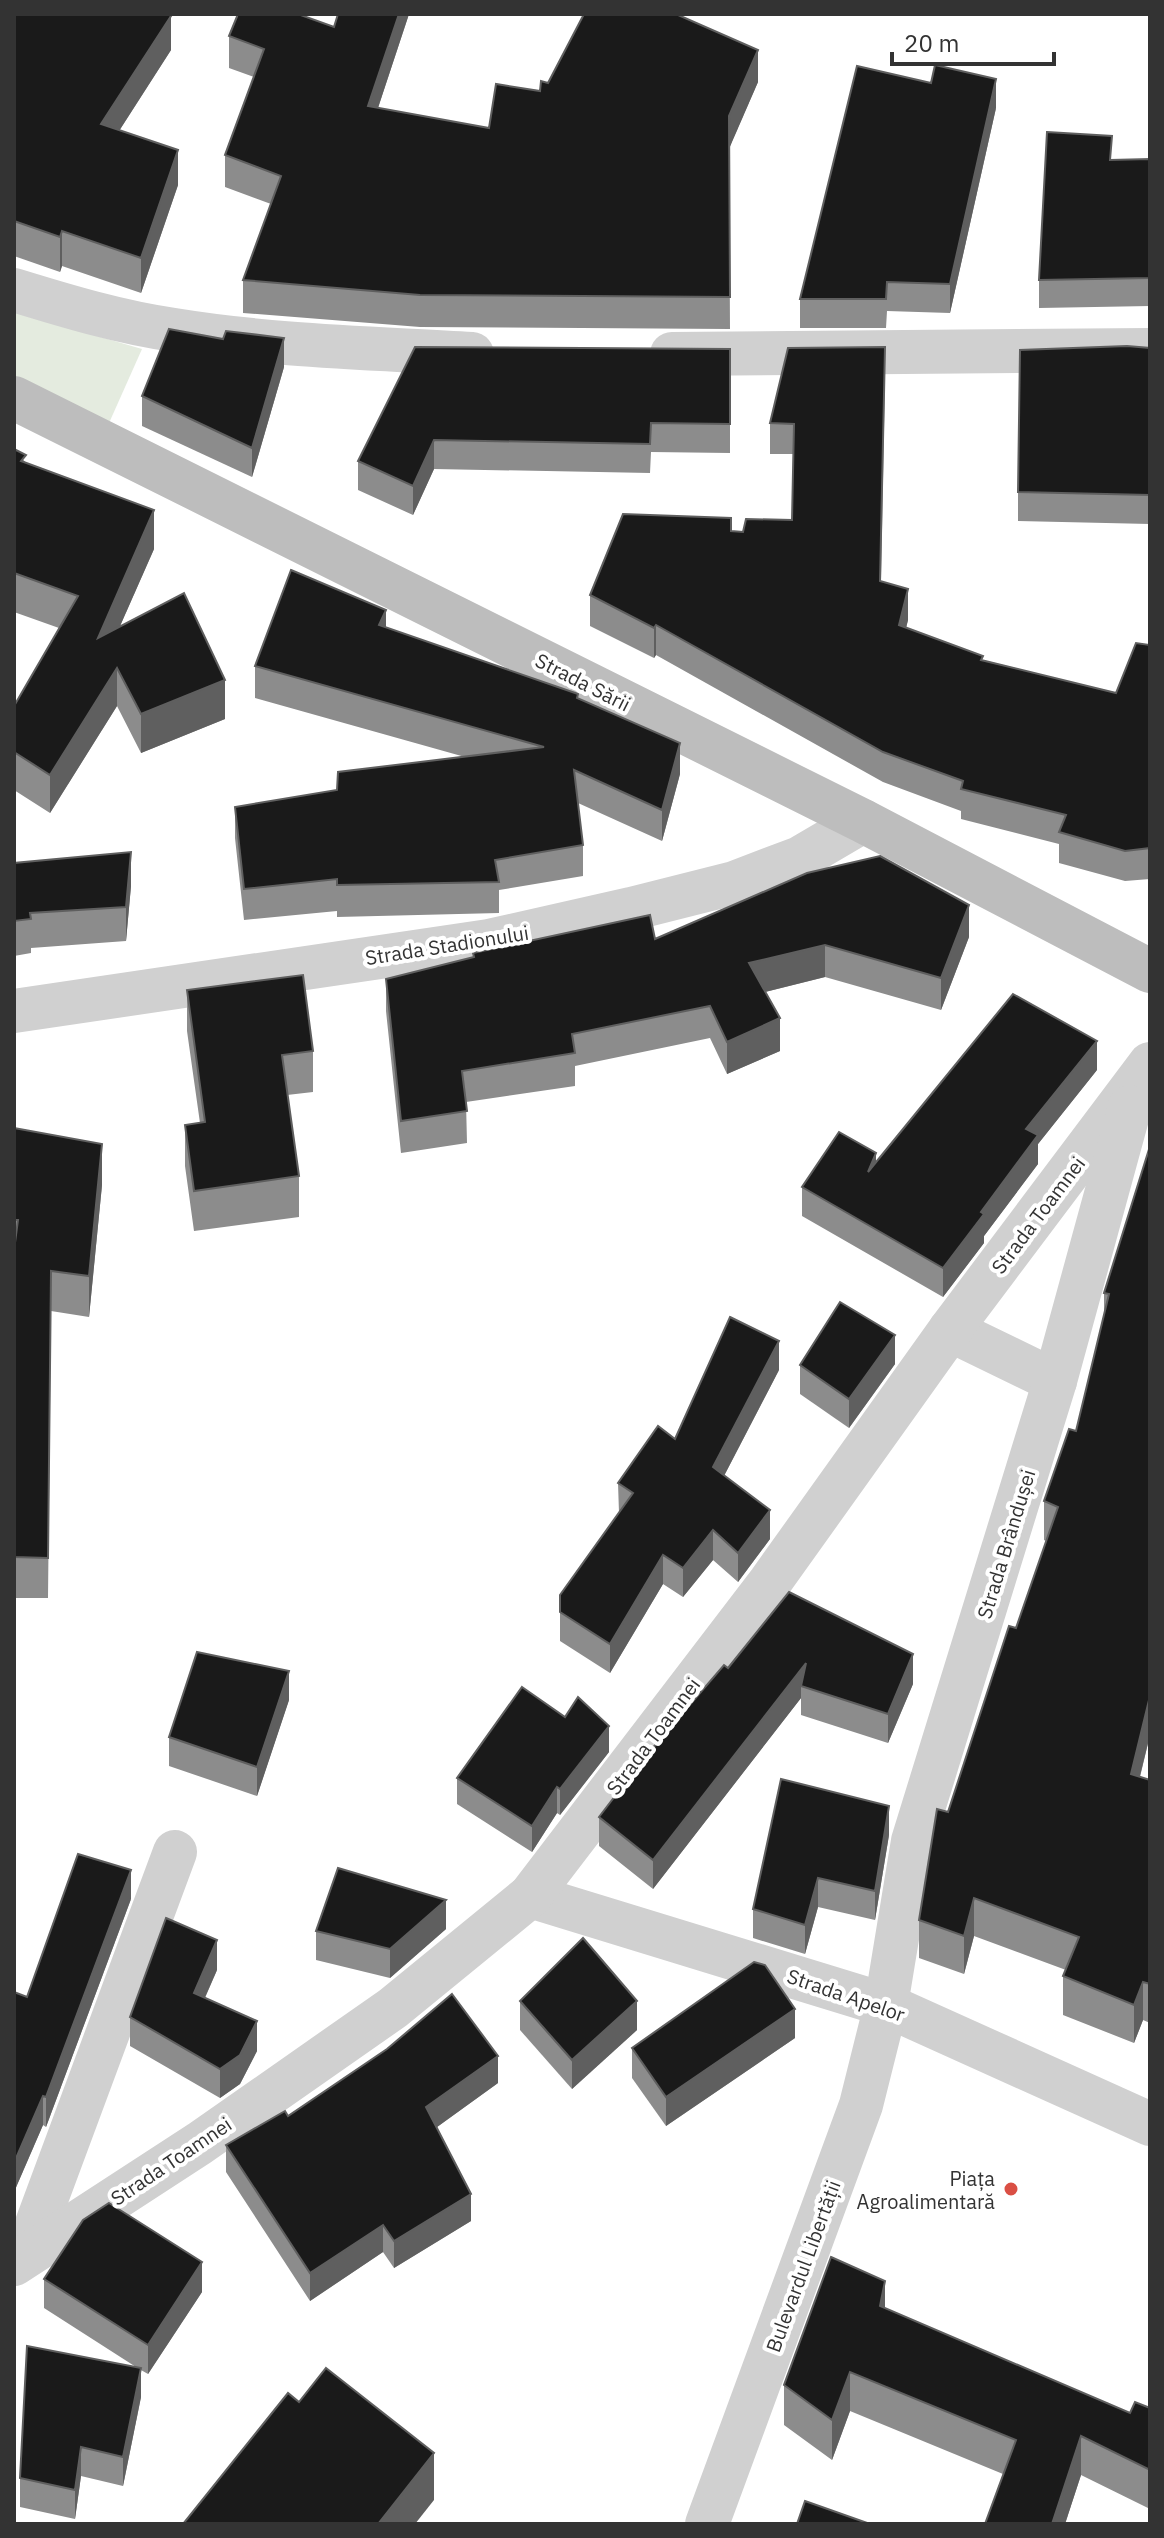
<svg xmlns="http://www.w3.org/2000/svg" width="1164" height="2538" font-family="'IBM Plex Sans',sans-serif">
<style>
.green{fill:#e4ebdf}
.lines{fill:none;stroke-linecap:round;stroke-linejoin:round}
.street{stroke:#d0d0d0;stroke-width:44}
.secondary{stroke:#bdbdbd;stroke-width:44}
.wall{fill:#8c8c8c}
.shaded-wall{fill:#5f5f5f}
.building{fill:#1a1a1a;stroke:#5f5f5f;stroke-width:2}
.poi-dot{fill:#da4f44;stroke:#fff;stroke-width:3}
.labels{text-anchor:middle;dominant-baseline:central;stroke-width:8;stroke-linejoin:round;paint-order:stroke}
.street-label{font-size:20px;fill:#333;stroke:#fff}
.poi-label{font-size:20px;fill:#333;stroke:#fff;text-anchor:end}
</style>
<rect width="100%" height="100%" fill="#fff"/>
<polygon class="green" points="14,312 142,349 101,441 14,398"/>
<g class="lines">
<g class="street">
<path d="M14,290C66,306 119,322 174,330C272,346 372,348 472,354"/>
<polyline points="672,354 1150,350"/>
<polyline points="14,1011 489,941 631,909 734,883 800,858 863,821"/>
<polyline points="950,1330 1055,1381"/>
<polyline points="530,1896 886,2005 1150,2124"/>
<polyline points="25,2256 175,1852"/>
<polyline points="14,2264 200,2143 393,2008 530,1896 770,1582 950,1330 1150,1064"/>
<polyline points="707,2524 861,2105 886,2005 913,1841 1055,1381 1130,1107"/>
</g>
<polyline class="secondary" points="14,398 863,821 1150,971"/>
</g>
<g class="wall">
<polygon points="14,14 171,50 119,131 178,185 141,293 62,266 60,272 14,256"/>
<polygon points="409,14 378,108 489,128 540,91 548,83 758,82 729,148 730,329 420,327 243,313 243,280 271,204 225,187 225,155 254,77 229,68 229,36 334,27"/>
<polygon points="996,108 950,313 887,311 886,328 800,328 800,299"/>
<polygon points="1150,159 1150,306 1039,308 1039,280 1112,160"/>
<polygon points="1150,348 1150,524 1018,521 1018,492"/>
<polygon points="730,349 730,453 651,452 650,473 434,469 413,515 358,490 358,461"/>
<polygon points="284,367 252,477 142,426 142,396"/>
<polygon points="885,378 881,581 908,620 906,628 983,660 1116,693 1150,645 1150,879 1125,881 1059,863 1059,844 961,819 961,811 883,782 656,655 654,658 590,626 590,595 731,531 743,532 792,520 793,454 770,454 770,423"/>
<polygon points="14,449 26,463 154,549 120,626 225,719 141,753 117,706 50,813 14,790 14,706 59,628 14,612"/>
<polygon points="386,627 578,698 680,774 662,841 578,803 583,845 583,876 499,890 499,913 337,917 337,911 244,920 235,838 235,807 337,790 465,757 255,698 255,666"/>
<polygon points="14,863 131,886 126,941 31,948 31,953 14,956"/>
<polygon points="969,937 941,1010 825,977 765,992 780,1051 727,1074 710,1038 575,1066 575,1086 466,1102 467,1143 401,1153 386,1011 386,979 655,939"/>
<polygon points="187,990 313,1051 313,1092 287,1095 299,1176 299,1217 194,1231 185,1166 185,1125 200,1123 187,1031"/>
<polygon points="1097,1070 1038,1144 1038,1164 984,1236 984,1243 943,1297 802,1216 802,1187 876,1163"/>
<polygon points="14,1128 102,1185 89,1317 51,1311 48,1598 14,1598"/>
<polygon points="1150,1146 1150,1735 1140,1777 1150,1780 1150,2023 1143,2020 1134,2043 1063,2015 1063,1976 1066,1970 974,1936 964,1974 919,1958 919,1920 948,1812 1016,1628 1046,1541 1044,1540 1044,1501 1076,1431 1104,1316 1104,1293"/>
<polygon points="895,1364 849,1428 800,1394 800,1365"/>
<polygon points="779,1370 724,1476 770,1539 738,1582 713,1560 683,1597 663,1584 610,1673 560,1641 560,1595 619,1513 618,1483 675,1439"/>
<polygon points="728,1668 913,1684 888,1743 801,1715 801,1698 653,1889 599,1846 599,1817"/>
<polygon points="289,1700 257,1796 169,1766 169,1737"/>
<polygon points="609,1752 560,1815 557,1813 532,1852 457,1804 457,1778"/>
<polygon points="889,1835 875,1920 818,1907 805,1954 753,1938 753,1909"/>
<polygon points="131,1899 46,2127 43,2125 14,2192 14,1992 27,1997"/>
<polygon points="446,1929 390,1978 316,1960 316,1931"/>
<polygon points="217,1970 205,1998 257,2051 240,2084 220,2098 130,2046 130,2017"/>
<polygon points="520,2001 637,2030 572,2089 520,2030"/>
<polygon points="795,2038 666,2126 632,2078 632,2048"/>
<polygon points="498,2083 437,2127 471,2221 394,2268 383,2252 310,2301 226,2172 226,2145 288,2116"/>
<polygon points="44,2279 202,2292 148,2374 141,2370 141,2397 123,2486 81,2476 75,2519 20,2507 20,2478 136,2367 44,2308"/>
<polygon points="885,2308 1130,2413 1150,2408 1150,2509 1081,2475 1065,2524 985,2524 1003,2474 850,2411 832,2460 784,2425 784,2385"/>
</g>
<g class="shaded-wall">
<polygon points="399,14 409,14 368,138 368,106"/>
<polygon points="171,16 171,50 101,159 101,124"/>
<polygon points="758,50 758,82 729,149 729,116"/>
<polygon points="996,79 996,108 950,313 950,284"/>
<polygon points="178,150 178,185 141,293 141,258"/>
<polygon points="62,231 62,266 60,272 60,237"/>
<polygon points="284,338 284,367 252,477 252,448"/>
<polygon points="434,440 434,469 413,515 413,486"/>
<polygon points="154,510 154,549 98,676 98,638"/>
<polygon points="908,589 908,620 899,656 899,625"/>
<polygon points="386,610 386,641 379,625"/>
<polygon points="656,625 656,655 654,658 654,628"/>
<polygon points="117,668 117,706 50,813 50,775"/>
<polygon points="225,680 225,719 141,753 141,714"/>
<polygon points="680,743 680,774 662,841 662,810"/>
<polygon points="131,852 131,886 126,941 126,907"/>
<polygon points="969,905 969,937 941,1010 941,978"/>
<polygon points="825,945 825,977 749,996 749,963"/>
<polygon points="780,1018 780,1051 727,1074 727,1042"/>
<polygon points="1097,1041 1097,1070 1038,1144 1038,1164 984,1236 984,1243 943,1297 943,1268 981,1212 1026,1129"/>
<polygon points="102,1144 102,1185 89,1317 89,1276"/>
<polygon points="876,1153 876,1182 868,1172"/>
<polygon points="895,1335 895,1364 849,1428 849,1399"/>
<polygon points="779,1341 779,1370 713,1497 713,1467"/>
<polygon points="770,1510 770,1539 738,1582 738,1553"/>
<polygon points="713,1530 713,1560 683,1597 683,1568"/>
<polygon points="663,1555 663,1584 610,1673 610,1644"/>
<polygon points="913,1654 913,1684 888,1743 888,1714"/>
<polygon points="806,1663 801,1686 801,1698 653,1889 653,1860"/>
<polygon points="289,1671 289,1700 257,1796 257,1767"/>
<polygon points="1150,1696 1150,1735 1131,1812 1131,1774"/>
<polygon points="609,1726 609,1752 560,1815 560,1789"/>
<polygon points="557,1787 557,1813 532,1852 532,1826"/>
<polygon points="889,1806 889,1835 875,1920 875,1891"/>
<polygon points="131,1870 131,1899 46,2127 46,2097"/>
<polygon points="818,1878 818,1907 805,1954 805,1925"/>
<polygon points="974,1898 974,1936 964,1974 964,1936"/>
<polygon points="446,1900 446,1929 390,1978 390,1949"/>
<polygon points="217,1940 217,1970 194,2022 194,1993"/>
<polygon points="1143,1982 1143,2020 1134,2043 1134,2005"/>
<polygon points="637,2001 637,2030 572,2089 572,2060"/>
<polygon points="795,2009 795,2038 666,2126 666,2097"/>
<polygon points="257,2021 257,2051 240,2084 220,2098 220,2069"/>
<polygon points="498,2056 498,2083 426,2135 426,2107"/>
<polygon points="43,2096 43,2125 14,2192 14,2163"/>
<polygon points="471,2194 471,2221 394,2268 394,2241"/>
<polygon points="383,2225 383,2252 310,2301 310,2273"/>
<polygon points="202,2262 202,2292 148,2374 148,2345"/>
<polygon points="885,2281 885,2320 880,2306"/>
<polygon points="141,2368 141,2397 123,2486 123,2457"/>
<polygon points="850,2372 850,2411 832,2460 832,2420"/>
<polygon points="1081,2436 1081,2475 1065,2524 1052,2524"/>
<polygon points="81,2447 81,2476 75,2519 75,2490"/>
<polygon points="434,2453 434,2500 415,2524 378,2524"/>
</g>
<g class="building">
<polygon points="14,14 168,14 171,16 101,124 178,150 141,258 62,231 60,237 14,221"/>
<polygon points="238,14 298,14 334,27 338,14 399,14 368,106 489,128 496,84 540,91 541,81 548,83 584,14 676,14 758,50 729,116 730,297 420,295 243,280 281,176 225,155 264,49 229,36"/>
<polygon points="935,65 996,79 950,284 887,282 886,299 800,299 857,66 931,83"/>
<polygon points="1047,132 1112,136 1110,160 1150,159 1150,278 1039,280"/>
<polygon points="169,329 223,339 226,331 284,338 252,448 142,396"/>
<polygon points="1127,346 1150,348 1150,495 1018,492 1020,350"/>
<polygon points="415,347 730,349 730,424 651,423 650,444 434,440 413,486 358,461"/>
<polygon points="885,347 880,581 908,589 899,625 983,656 981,660 1116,693 1136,643 1150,645 1150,848 1125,851 1059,832 1066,815 961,789 963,781 883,752 656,625 654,628 590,595 623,514 731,518 731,531 743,532 746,519 792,520 794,424 770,423 788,348"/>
<polygon points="14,449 26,455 21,461 154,510 98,638 184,593 225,680 141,714 117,668 50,775 14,752 14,706 78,596 14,573"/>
<polygon points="291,570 386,610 379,625 578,694 577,698 680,743 662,810 574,770 583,845 495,860 499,882 337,885 337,879 244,889 235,807 337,790 338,772 544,747 255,666"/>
<polygon points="131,852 126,907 30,913 31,919 14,921 14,863"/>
<polygon points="880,856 969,905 941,978 825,945 749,963 780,1018 727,1042 710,1006 572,1034 575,1053 462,1071 467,1111 401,1121 386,979 474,957 473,953 650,915 655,939 807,873"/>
<polygon points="303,975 313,1051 282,1055 299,1176 194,1191 185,1125 205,1122 187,990"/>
<polygon points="1013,994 1097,1041 1026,1129 1038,1135 981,1212 984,1214 943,1268 802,1187 839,1132 876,1153 868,1172"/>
<polygon points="14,1128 102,1144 89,1276 51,1271 48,1558 14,1557 14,1250 18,1220 14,1220"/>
<polygon points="1150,1146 1150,1696 1131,1774 1150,1780 1150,1984 1143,1982 1134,2005 1063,1976 1079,1937 974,1898 964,1936 919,1920 937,1809 948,1812 1009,1626 1016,1628 1058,1507 1044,1501 1069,1429 1076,1431 1109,1294 1104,1293"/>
<polygon points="840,1302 895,1335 849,1399 800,1365"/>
<polygon points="730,1317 779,1341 713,1467 770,1510 738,1553 713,1530 683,1568 663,1555 610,1644 560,1612 560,1595 633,1493 618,1483 658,1426 675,1439"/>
<polygon points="789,1592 913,1654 888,1714 801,1686 806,1663 653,1860 599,1817 645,1757 724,1665 728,1668"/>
<polygon points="197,1652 289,1671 257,1767 169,1737"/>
<polygon points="522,1687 565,1717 578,1697 609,1726 560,1789 557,1787 532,1826 457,1778"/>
<polygon points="781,1779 889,1806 875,1891 818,1878 805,1925 753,1909"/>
<polygon points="78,1854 131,1870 46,2097 43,2096 14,2163 14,1992 27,1997"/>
<polygon points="338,1868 446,1900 390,1949 316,1931"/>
<polygon points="166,1918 217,1940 194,1993 257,2021 240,2055 220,2069 130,2017"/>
<polygon points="583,1938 637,2001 572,2060 520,2001"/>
<polygon points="754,1962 765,1965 795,2009 666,2097 632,2048"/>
<polygon points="452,1994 498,2056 426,2107 471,2194 394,2241 383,2225 310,2273 226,2145 285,2111 288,2116 387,2049"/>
<polygon points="109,2203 202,2262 148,2345 44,2279 83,2220"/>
<polygon points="831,2257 885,2281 880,2306 1130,2413 1135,2402 1150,2408 1150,2470 1081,2436 1052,2524 985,2524 1016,2440 850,2372 832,2420 784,2385"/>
<polygon points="27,2346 141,2368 123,2457 81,2447 75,2490 20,2478"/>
<polygon points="326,2368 434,2453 378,2524 183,2524 288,2393 299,2402"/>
<polygon points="805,2501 870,2524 797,2524"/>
</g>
<circle class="poi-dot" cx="1011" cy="2189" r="8"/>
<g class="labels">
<g class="street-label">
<text transform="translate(583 682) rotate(27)">Strada Sării</text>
<text transform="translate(447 945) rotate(-9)">Strada Stadionului</text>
<text transform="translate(1038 1215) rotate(-53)">Strada Toamnei</text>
<text transform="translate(1006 1544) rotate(-73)">Strada Brândușei</text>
<text transform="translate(653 1736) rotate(-53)">Strada Toamnei</text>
<text transform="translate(846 1995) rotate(19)">Strada Apelor</text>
<text transform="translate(171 2161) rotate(-34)">Strada Toamnei</text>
<text transform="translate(803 2266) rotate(-70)">Bulevardul Libertății</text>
</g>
<g class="poi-label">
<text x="995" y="2178">Piața<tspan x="995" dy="23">Agroalimentară</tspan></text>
</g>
</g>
<rect width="1164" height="2538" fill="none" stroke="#333333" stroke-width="32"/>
<path d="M892 52v12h162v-12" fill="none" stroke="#333333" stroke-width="4"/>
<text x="904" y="52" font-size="24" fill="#333333" stroke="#ffffff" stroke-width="6" paint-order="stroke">20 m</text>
</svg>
